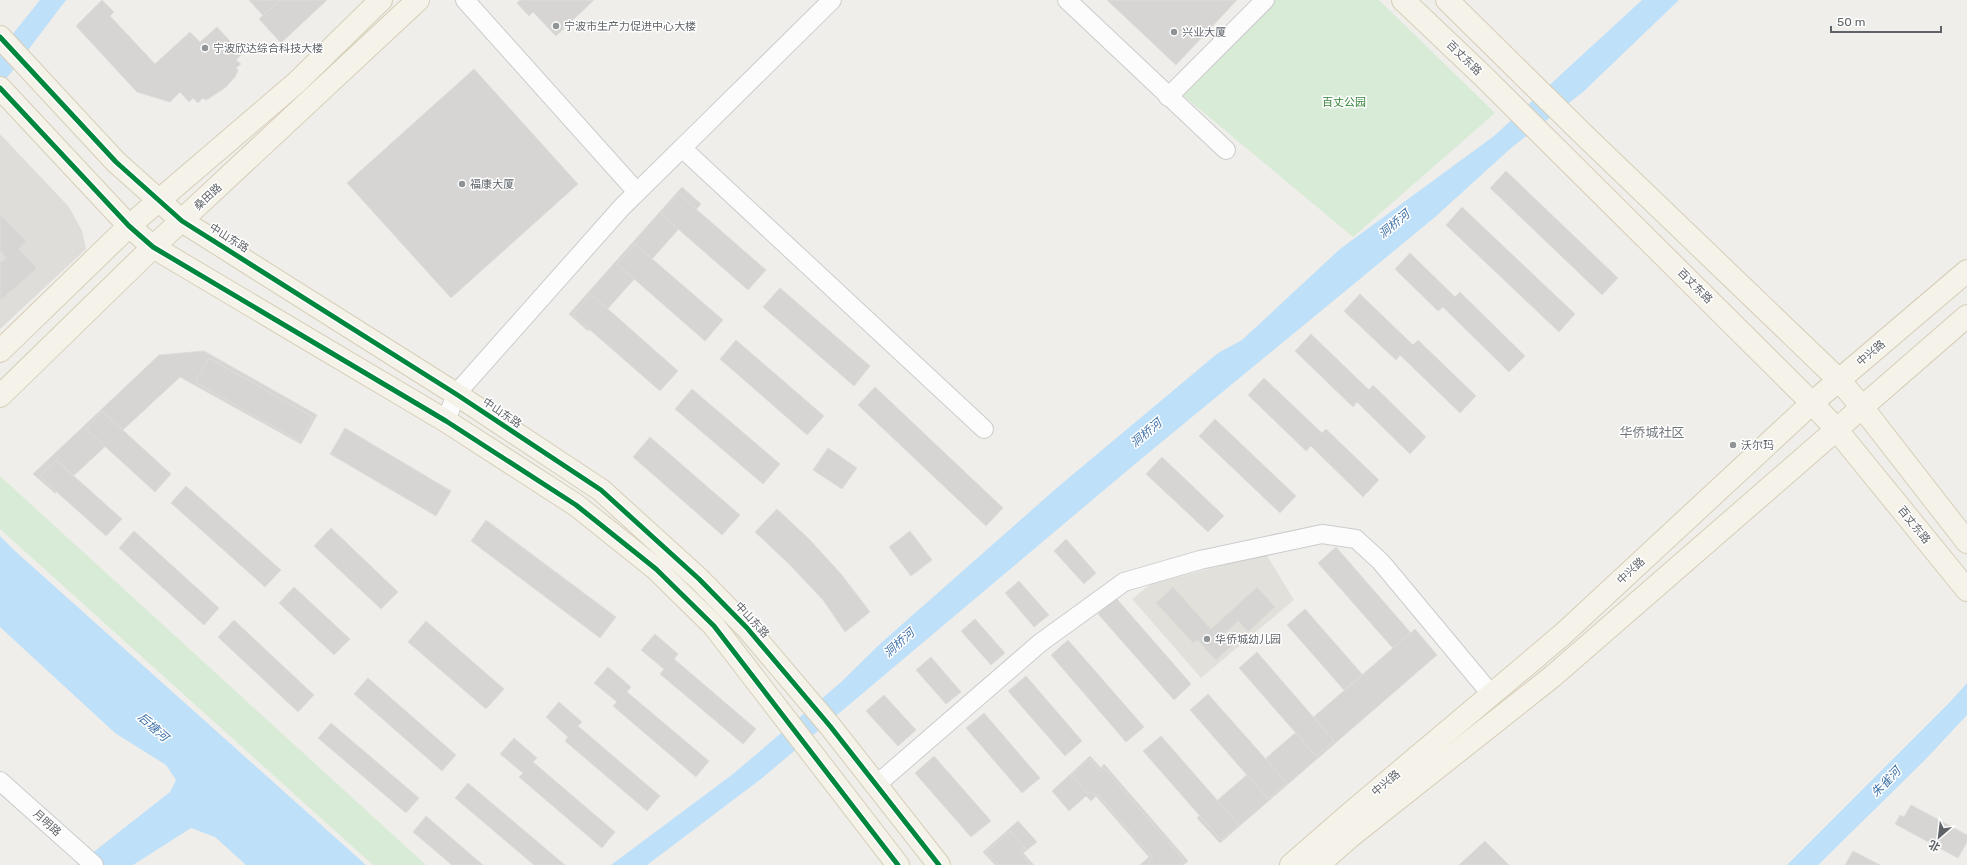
<svg xmlns="http://www.w3.org/2000/svg" width="1967" height="865" font-family="Rubik,'Noto Sans SC',sans-serif">
<style>
.industrial{fill:#dfddda}
.education{fill:#e2e0da}
.green{fill:#d8ebd6}
.water{fill:#bfe0f9}
.building{fill:#d6d5d3;stroke:#deddd9}
.lines{fill:none;stroke-linecap:round;stroke-linejoin:round}
.minor-casing{stroke:#cbcccc;stroke-width:20}
.major-casing{stroke:#d7ceb8;stroke-width:24}
.minor{stroke:#fdfcfc;stroke-width:18}
.major{stroke:#f4f2e9;stroke-width:22}
.cycleway-casing{stroke:#fff;stroke-width:8}
.cycleway{stroke:#00873e;stroke-width:5}
.poi-dot{fill:#919496;stroke:#fff;stroke-width:1.5}
.labels{text-anchor:middle;dominant-baseline:central;stroke-width:3;stroke-linejoin:round;paint-order:stroke}
.poi-label{font-size:11px;fill:#5f6368;stroke:#fff;text-anchor:start}
.street-label{font-size:11px;fill:#5f6368;stroke:#fff}
.park-label{font-size:11px;fill:#348238;stroke:#fff}
.water-label{font-size:12px;font-style:italic;fill:#4174aa;stroke:#fff}
.quarter-label{font-size:13px;fill:#70757a;stroke:#fff}
</style>
<rect width="100%" height="100%" fill="#efeeea"/>
<polygon class="industrial" points="0,134 69,207 82,231 86,249 0,329"/>
<polygon class="education" points="1266,554 1294,600 1201,678 1132,599 1151,584"/>
<g class="green">
<polygon points="1275,0 1379,0 1495,113 1353,237 1179,92"/>
<polygon points="0,476 426,865 373,865 0,529"/>
</g>
<g class="water">
<polygon points="40,0 66,0 0,87 0,50"/>
<polygon points="1642,0 1679,0 1583,92 1511,148 1434,218 1141,459 761,779 647,865 611,865 733,774 840,683 881,643 1059,486 1218,353 1242,340 1340,249 1494,136"/>
<polygon points="0,536 15,551 366,865 246,865 215,837 191,828 133,865 77,865 170,792 176,780 166,765 115,733 0,627"/>
<polygon points="1967,683 1967,715 1924,761 1818,865 1787,865 1951,701"/>
</g>
<g class="building">
<polygon points="102,0 114,12 110,16 155,64 190,32 200,42 217,27 242,54 236,60 241,64 236,68 238,70 235,77 226,87 208,99 205,100 203,98 198,103 193,98 189,102 180,92 170,102 137,92 76,26"/>
<polygon points="249,0 288,0 297,10 275,29"/>
<polygon points="280,0 327,0 281,43 259,19"/>
<polygon points="520,0 594,0 556,36 533,12 529,16 517,3"/>
<polygon points="1107,0 1237,0 1176,65"/>
<polygon points="474,69 578,184 451,298 347,183"/>
<polygon points="1506,171 1618,278 1602,295 1490,188"/>
<polygon points="682,187 701,204 588,331 569,314"/>
<polygon points="679,194 766,270 748,290 661,214"/>
<polygon points="1462,207 1575,314 1559,332 1446,225"/>
<polygon points="0,214 26,241 19,249 37,268 0,301 0,263 6,258 0,251"/>
<polygon points="635,244 723,320 705,341 617,264"/>
<polygon points="1410,253 1455,297 1460,292 1525,356 1509,372 1443,307 1438,311 1395,269"/>
<polygon points="780,288 870,366 854,386 763,307"/>
<polygon points="591,294 678,371 660,391 573,315"/>
<polygon points="1360,294 1413,345 1418,340 1476,396 1460,413 1400,355 1396,360 1344,311"/>
<polygon points="1311,334 1369,390 1373,385 1426,437 1410,454 1357,402 1353,407 1295,351"/>
<polygon points="736,340 824,416 807,435 720,359"/>
<polygon points="204,351 317,415 301,444 180,377 55,493 33,474 159,355"/>
<polygon points="209,358 313,417 299,441 195,382"/>
<polygon points="1264,378 1322,433 1326,429 1379,480 1363,497 1311,446 1306,451 1248,395"/>
<polygon points="875,387 1003,508 986,526 858,405"/>
<polygon points="692,389 780,464 763,484 675,409"/>
<polygon points="102,411 171,474 155,492 86,429"/>
<polygon points="1215,419 1296,496 1280,513 1199,436"/>
<polygon points="345,428 451,491 436,516 330,454"/>
<polygon points="650,437 740,515 722,535 633,457"/>
<polygon points="828,448 857,468 842,489 813,470"/>
<polygon points="1162,457 1224,516 1208,532 1146,474"/>
<polygon points="56,460 122,519 106,536 40,477"/>
<polygon points="186,486 281,570 265,587 171,503"/>
<polygon points="777,509 809,539 841,574 870,612 845,632 823,600 789,564 755,532"/>
<polygon points="486,520 616,617 600,638 471,541"/>
<polygon points="331,528 398,592 381,609 314,546"/>
<polygon points="134,531 219,608 204,625 119,548"/>
<polygon points="910,531 932,560 911,576 889,547"/>
<polygon points="1066,539 1096,573 1084,584 1054,551"/>
<polygon points="1336,547 1431,656 1413,671 1318,563"/>
<polygon points="1019,581 1049,615 1034,627 1005,593"/>
<polygon points="294,587 350,639 334,655 279,603"/>
<polygon points="1173,587 1211,629 1257,587 1275,607 1248,632 1238,621 1224,634 1233,645 1216,660 1197,640 1193,643 1156,603"/>
<polygon points="1116,598 1191,684 1174,700 1098,614"/>
<polygon points="1305,609 1383,698 1365,714 1287,625"/>
<polygon points="975,619 1005,653 991,665 961,631"/>
<polygon points="234,620 314,695 298,712 218,637"/>
<polygon points="426,621 504,689 486,709 408,642"/>
<polygon points="1415,629 1437,655 1220,843 1197,818"/>
<polygon points="655,634 678,654 674,659 756,729 743,744 660,674 664,669 641,650"/>
<polygon points="1068,640 1144,727 1126,742 1051,655"/>
<polygon points="1257,652 1334,741 1316,756 1239,668"/>
<polygon points="931,657 961,692 946,704 916,670"/>
<polygon points="608,667 631,687 627,692 709,761 696,777 613,706 617,702 594,683"/>
<polygon points="1026,676 1082,741 1065,756 1008,691"/>
<polygon points="368,678 456,755 442,771 354,694"/>
<polygon points="1208,694 1287,783 1268,799 1190,710"/>
<polygon points="884,695 916,730 898,746 866,711"/>
<polygon points="559,702 582,722 578,726 660,796 647,811 565,741 568,737 546,717"/>
<polygon points="984,713 1040,778 1022,793 966,728"/>
<polygon points="331,723 419,798 406,813 318,738"/>
<polygon points="1161,736 1239,825 1221,840 1143,751"/>
<polygon points="514,738 537,758 533,762 615,832 602,848 519,777 523,773 500,754"/>
<polygon points="934,756 991,821 971,837 915,773"/>
<polygon points="1090,756 1101,768 1104,764 1188,861 1183,865 1140,865 1149,857 1096,796 1091,801 1086,796 1069,811 1052,791"/>
<polygon points="1090,759 1100,771 1104,768 1184,860 1179,865 1151,865 1148,862 1153,858 1097,794 1095,795 1091,791 1088,794 1071,775"/>
<polygon points="468,783 565,865 534,865 455,798"/>
<polygon points="1911,805 1967,835 1967,842 1958,858 1895,824 1900,815 1904,817"/>
<polygon points="426,816 483,865 452,865 413,832"/>
<polygon points="1018,821 1037,842 1023,853 1034,865 995,865 983,852"/>
<polygon points="1010,831 1025,848 1020,853 1031,865 998,865 986,852"/>
<polygon points="1485,841 1509,865 1459,865"/>
<polygon points="1853,851 1880,865 1845,865"/>
</g>
<g class="lines">
<defs>
<g id="minor">
<polyline points="465,0 637,192"/>
<polyline points="832,0 682,148 984,429"/>
<polyline points="1067,0 1226,150"/>
<polyline points="1168,97 1265,0"/>
<polyline points="446,421 456,394 622,207 682,148"/>
<polyline points="0,781 94,865"/>
<polyline points="876,785 1040,643 1124,582 1200,560 1322,534 1356,539 1381,562 1491,694"/>
</g>
<g id="major">
<polyline points="1403,0 1482,75 1812,403 1836,429 1967,590"/>
<polyline points="1447,0 1584,135 1839,380 1862,407 1967,542"/>
<polyline points="0,37 116,162 182,221 456,394 601,490 699,579 747,628 830,726 939,865"/>
<polyline points="0,88 129,226 153,247 446,421 576,505 656,569 714,626 898,865"/>
<polyline points="0,351 129,226 296,83 381,0"/>
<polyline points="0,396 153,247 418,0"/>
<polyline points="1291,865 1353,811 1562,635 1812,403 1967,271"/>
<polyline points="1318,865 1351,836 1553,676 1967,316"/>
</g>
</defs>
<use href="#minor" class="minor-casing"/>
<use href="#major" class="major-casing"/>
<use href="#minor" class="minor"/>
<use href="#major" class="major"/>
<defs>
<g id="cycleway">
<polyline points="0,37 116,162 182,221 456,394 601,490 699,579 747,628 830,726 939,865"/>
<polyline points="0,88 129,226 153,247 446,421 576,505 656,569 714,626 898,865"/>
</g>
</defs>
<use href="#cycleway" class="cycleway-casing"/>
<use href="#cycleway" class="cycleway"/>
</g>
<g class="poi-dot">
<circle cx="556" cy="26" r="4"/>
<circle cx="1174" cy="32" r="4"/>
<circle cx="205" cy="48" r="4"/>
<circle cx="462" cy="184" r="4"/>
<circle cx="1733" cy="445" r="4"/>
<circle cx="1207" cy="639" r="4"/>
</g>
<g class="labels">
<g class="poi-label">
<text x="564" y="26">宁波市生产力促进中心大楼</text>
<text x="1182" y="32">兴业大厦</text>
<text x="213" y="48">宁波欣达综合科技大楼</text>
<text x="470" y="184">福康大厦</text>
<text x="1741" y="445">沃尔玛</text>
<text x="1215" y="639">华侨城幼儿园</text>
</g>
<g class="street-label">
<text transform="translate(1464 58) rotate(44)">百丈东路</text>
<text transform="translate(208 197) rotate(-43)">桑田路</text>
<text transform="translate(229 238) rotate(32)">中山东路</text>
<text transform="translate(1695 286) rotate(45)">百丈东路</text>
<text transform="translate(1871 353) rotate(-40)">中兴路</text>
<text transform="translate(502 413) rotate(34)">中山东路</text>
<text transform="translate(1914 525) rotate(51)">百丈东路</text>
<text transform="translate(1631 571) rotate(-43)">中兴路</text>
<text transform="translate(752 620) rotate(47)">中山东路</text>
<text transform="translate(1386 783) rotate(-40)">中兴路</text>
<text transform="translate(47 823) rotate(42)">月明路</text>
</g>
<g class="park-label">
<text x="1344" y="102">百丈公园</text>
</g>
<g class="water-label">
<text transform="translate(1394 224) rotate(-40)">洞桥河</text>
<text transform="translate(1146 433) rotate(-40)">洞桥河</text>
<text transform="translate(899 643) rotate(-42)">洞桥河</text>
<text transform="translate(153 727) rotate(42)">后塘河</text>
<text transform="translate(1886 782) rotate(-46)">朱雀河</text>
</g>
<g class="quarter-label">
<text x="1652" y="432">华侨城社区</text>
</g>
</g>
<g transform="translate(1939 837) rotate(208)" stroke="#ffffff" stroke-width="3" paint-order="stroke">
<path d="M0-3L7 15L0 10L-7 15Z" fill="#5f6368"/>
<text y="-6" font-size="11" font-weight="bold" text-anchor="middle" fill="#5f6368">北</text>
</g>
<path d="M1831 26v6h110v-6" fill="none" stroke="#5f6368" stroke-width="2"/>
<text x="1837" y="26" font-size="12" fill="#5f6368" stroke="#ffffff" stroke-width="3" paint-order="stroke">50 m</text>
</svg>
